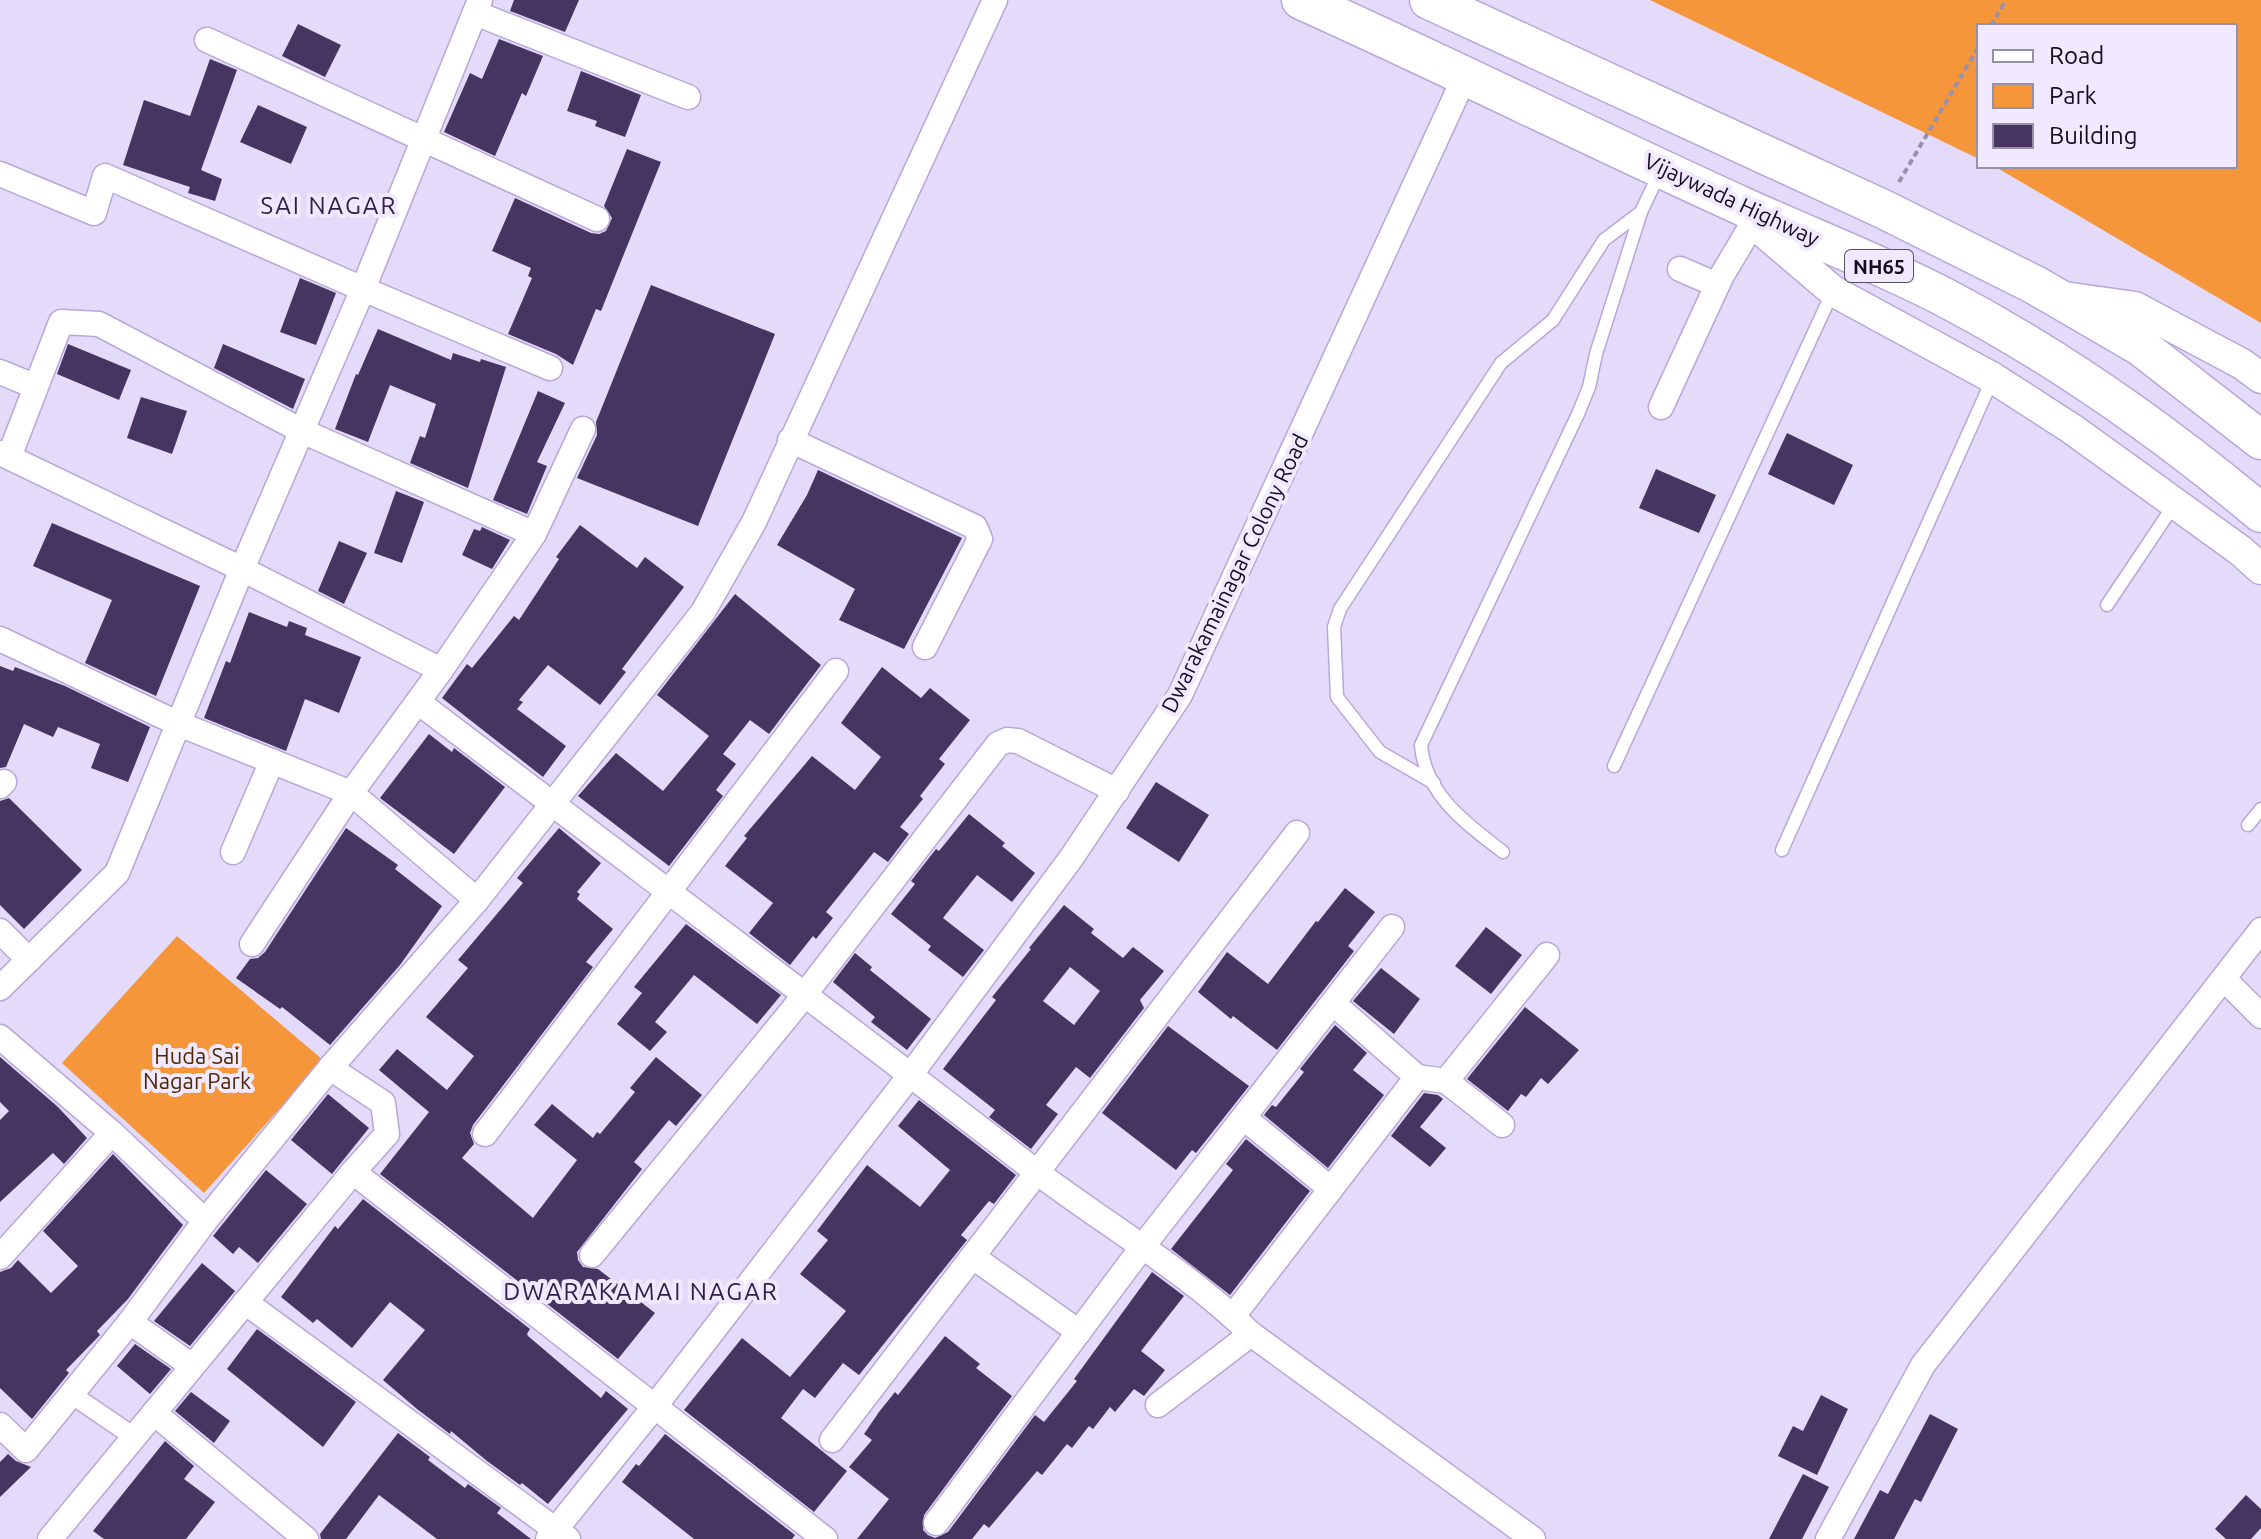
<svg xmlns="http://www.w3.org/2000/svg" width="2261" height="1539" font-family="Ubuntu,sans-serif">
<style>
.green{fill:#f6963b}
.building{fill:#463561;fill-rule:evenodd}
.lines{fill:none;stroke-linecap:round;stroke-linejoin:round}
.service-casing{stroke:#b8a7da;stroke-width:15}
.pedestrian-casing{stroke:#b8a7da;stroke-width:21}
.minor-casing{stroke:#b8a7da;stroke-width:27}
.tertiary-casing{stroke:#b8a7da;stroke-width:33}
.trunk-casing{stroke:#b8a7da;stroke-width:41}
.path{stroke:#9990ab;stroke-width:4;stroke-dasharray:6 4;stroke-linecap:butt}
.service{stroke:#fff;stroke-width:12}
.pedestrian{stroke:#fff;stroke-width:18}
.minor{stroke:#fff;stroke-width:24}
.tertiary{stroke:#fff;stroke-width:30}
.trunk{stroke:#fff;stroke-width:38}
.labels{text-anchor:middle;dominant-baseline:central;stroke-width:8;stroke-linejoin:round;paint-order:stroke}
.shield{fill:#f0e9ff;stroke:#575063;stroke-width:2}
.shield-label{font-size:20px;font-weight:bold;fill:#150e20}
.street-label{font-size:22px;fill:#150e20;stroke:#f0e9ff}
.park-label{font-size:22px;fill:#4e2902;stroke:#f0e9ff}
.neighbourhood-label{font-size:24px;letter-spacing:2px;fill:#31214a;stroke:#f0e9ff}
</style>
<rect width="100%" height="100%" fill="#e4dafa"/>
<g class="green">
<polygon points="1650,0 2261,0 2261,323 1994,166 2235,166 2235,26 1979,26 1979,159"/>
<polygon points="177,936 323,1060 204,1193 62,1063"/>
</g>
<g class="building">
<polygon points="514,0 579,0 565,32 510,11"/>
<polygon points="298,24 341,45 325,77 282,56"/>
<polygon points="499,39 543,56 526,96 522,93 495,156 444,132 470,73 482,79"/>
<polygon points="210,59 237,70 201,170 222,179 215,201 188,193 190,187 123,165 144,100 190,116"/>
<polygon points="581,71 641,95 625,137 595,126 597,121 567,111"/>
<polygon points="258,105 307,127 291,164 240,142"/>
<polygon points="627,149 661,162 601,311 596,309 573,365 556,354 508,334 532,278 528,276 531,268 492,251 515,198 591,233 599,234 606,231 612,218 604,206"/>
<polygon points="300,278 336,293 316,345 280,332"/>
<polygon points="651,285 775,334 698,526 577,478 597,435 596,422"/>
<polygon points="378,329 451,360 453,353 480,362 481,359 506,367 468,488 410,463 420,436 425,438 436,404 390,385 368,442 335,429 356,374 358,375"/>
<polygon points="68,344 131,370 119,400 57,374"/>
<polygon points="223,344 305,379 293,409 214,368"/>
<polygon points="538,391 565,403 537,462 547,466 527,514 493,500"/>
<polygon points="141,397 187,411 172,454 127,438"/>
<polygon points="1787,433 1853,465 1834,505 1768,474"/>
<polygon points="1656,469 1716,495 1699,533 1639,508"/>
<polygon points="818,470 962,538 904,649 839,620 855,589 777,545 807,495"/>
<polygon points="396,491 424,502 402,563 374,553"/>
<polygon points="52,523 200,586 156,696 85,663 112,600 33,566"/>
<polygon points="580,525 637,568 645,557 684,587 622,669 626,672 600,705 548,665 519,700 523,702 517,709 566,746 543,777 442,698 467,664 472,668 514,616 519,620 559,559 556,557"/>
<polygon points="482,527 510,540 492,569 462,555 474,529 480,531"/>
<polygon points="339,541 367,553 344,604 318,591"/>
<polygon points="735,594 821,665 769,734 750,720 723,754 736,764 716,790 723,796 669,866 578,796 616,753 663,791 709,736 657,695"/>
<polygon points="249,612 287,627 289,621 307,628 305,635 361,657 339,713 305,699 286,751 204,718 226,661 230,663"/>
<polygon points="0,666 13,671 15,667 65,686 150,727 128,782 91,768 100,744 58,727 53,737 24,724 6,767 0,768"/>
<polygon points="882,667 921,698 930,688 970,720 939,759 945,764 920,796 923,799 900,827 909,834 888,862 874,852 826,912 833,918 816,939 813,936 790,965 749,933 773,903 725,866 747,838 744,836 812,756 855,790 881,757 841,723"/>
<polygon points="429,734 452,752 454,748 505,787 454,854 380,798"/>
<polygon points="1156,782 1209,815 1179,862 1126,828"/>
<polygon points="9,798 82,870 24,929 0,905 0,801"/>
<polygon points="969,814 1005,843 1002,846 1035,873 1012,902 977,875 943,918 984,950 963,977 928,950 931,946 891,914 915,884 911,881 936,849 939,851"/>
<polygon points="346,828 398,865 395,869 442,906 400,965 330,1045 282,1007 280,1009 236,978 250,959 258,958 265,952"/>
<polygon points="559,828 601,863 577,892 580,894 577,899 613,929 586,962 593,967 473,1125 470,1133 474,1144 462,1158 533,1218 577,1160 534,1125 552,1104 593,1138 597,1132 600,1134 635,1092 630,1088 656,1057 702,1095 676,1126 669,1120 634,1162 642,1169 577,1252 578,1260 583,1267 598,1269 655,1313 618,1359 380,1174 429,1112 379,1070 397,1049 447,1090 474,1056 426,1017 468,968 458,960 523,883 517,878"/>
<polygon points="1345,888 1375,912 1348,946 1354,951 1277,1050 1233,1016 1231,1019 1198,992 1227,952 1268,984 1316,921 1318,922"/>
<path d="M1064,905L1094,929L1091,933L1123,958L1133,947L1164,971L1140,1000L1144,1008L1090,1078L1076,1067L1046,1105L1058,1114L1031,1149L989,1117L995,1110L943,1069L996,1000L992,997L1031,949L1029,948ZM1070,967L1100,991L1074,1025L1043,1001Z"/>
<polygon points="686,924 781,995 757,1024 694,975 655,1022 667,1032 650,1051 617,1024 642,993 634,987"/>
<polygon points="1486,927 1522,955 1491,994 1455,966"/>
<polygon points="855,953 872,967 870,970 931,1019 907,1050 871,1022 875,1017 833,982"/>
<polygon points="1381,968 1420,999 1394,1034 1353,1001"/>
<polygon points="1525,1007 1579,1050 1548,1084 1541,1078 1526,1097 1521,1094 1508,1111 1467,1079"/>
<polygon points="1335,1025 1367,1053 1353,1070 1384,1095 1328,1168 1264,1115 1272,1105 1276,1107 1304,1072 1300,1069"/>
<polygon points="1168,1026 1249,1086 1196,1153 1192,1150 1176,1170 1102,1113"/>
<polygon points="0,1057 58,1107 87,1138 64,1164 53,1153 0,1202 0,1120 9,1111 0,1102"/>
<polygon points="1424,1093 1438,1095 1443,1099 1420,1127 1446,1148 1430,1167 1391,1136"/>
<polygon points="328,1094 369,1128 332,1174 291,1140"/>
<polygon points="919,1100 1016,1175 994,1204 989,1201 961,1235 967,1240 859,1375 843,1363 815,1398 803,1389 781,1418 847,1471 814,1512 684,1410 742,1338 790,1377 846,1311 800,1274 828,1240 817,1231 867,1165 920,1207 950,1170 898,1126"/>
<polygon points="1246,1139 1310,1191 1230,1295 1171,1249 1233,1170 1226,1164"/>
<polygon points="113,1154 183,1225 128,1299 97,1331 100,1335 66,1370 69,1373 32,1419 0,1388 0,1272 11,1268 18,1260 51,1293 78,1266 43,1231"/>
<polygon points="266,1170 307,1204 258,1263 239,1247 233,1254 213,1236"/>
<polygon points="363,1199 530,1329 527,1334 528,1336 601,1398 606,1391 628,1409 548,1504 522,1483 520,1485 487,1461 451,1431 450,1434 417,1409 383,1380 425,1330 390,1302 352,1348 317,1319 313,1323 281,1297 335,1226 338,1229"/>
<polygon points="202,1263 235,1291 190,1346 154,1321"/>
<polygon points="1152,1272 1184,1296 1141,1351 1165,1370 1144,1396 1134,1389 1115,1412 1110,1407 1093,1429 1089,1426 1072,1448 1067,1444 1042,1475 1037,1471 989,1528 984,1524 972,1539 857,1539 889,1499 849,1467 872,1440 864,1434 879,1412 895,1392 898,1395 945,1336 980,1364 976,1368 1012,1396 924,1515 923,1530 928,1535 935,1538 948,1532 1035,1415 1044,1422 1077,1381 1074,1379"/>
<polygon points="257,1329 356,1402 323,1447 227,1369"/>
<polygon points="135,1344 171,1369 150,1394 117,1366"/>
<polygon points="191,1392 230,1421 214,1443 175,1411"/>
<polygon points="1821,1395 1848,1409 1817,1475 1778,1456 1793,1426 1803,1431"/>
<polygon points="1930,1414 1958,1429 1921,1502 1915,1499 1894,1539 1854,1539 1880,1490 1888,1494"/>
<polygon points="398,1433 430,1457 428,1460 465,1488 468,1484 501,1508 497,1513 531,1539 437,1539 379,1495 346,1539 321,1539 320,1534"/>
<polygon points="665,1434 795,1535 792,1539 694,1539 622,1482 636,1464 639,1466"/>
<polygon points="165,1441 194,1466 184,1479 215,1502 186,1539 104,1539 93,1531"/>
<polygon points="8,1454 16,1461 31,1467 0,1497 0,1462"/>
<polygon points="1803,1474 1829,1487 1802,1539 1769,1539"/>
<polygon points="2246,1495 2261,1509 2261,1528 2251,1539 2226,1539 2215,1529"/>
</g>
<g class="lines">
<defs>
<g id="service">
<polyline points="2107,605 2174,505"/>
<polyline points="1614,766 1833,291"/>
<polyline points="1434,783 1380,752 1337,697 1334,627 1340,609 1501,363 1553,320 1604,240 1641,212 1659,174"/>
<polyline points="2248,825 2261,809"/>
<polyline points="1782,850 1993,378"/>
<path d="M1503,852C1467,824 1425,795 1421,745L1578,414L1589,387L1596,354L1641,212"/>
</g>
<polyline id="pedestrian" points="71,1394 134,1437"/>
<g id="minor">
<polyline points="475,13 688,97"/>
<polyline points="207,40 597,219"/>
<polyline points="0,174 94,213 105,176 363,289 550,368"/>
<polyline points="1680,269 1717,285"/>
<polyline points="0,372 34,386"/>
<polyline points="1661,407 1721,277 1753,223"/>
<polyline points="790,440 975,527 980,539 925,647"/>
<polyline points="0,453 242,569 441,670"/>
<polyline points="9,457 61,322 99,324 302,431 534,534"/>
<polyline points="0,639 179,724 351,793 477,900"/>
<path d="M418,702C623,858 830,1012 1034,1170C1106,1225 1186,1270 1251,1334L1533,1539"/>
<polyline points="0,786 4,782"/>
<polyline points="233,852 272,761"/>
<polyline points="0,931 29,960"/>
<polyline points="252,944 351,793 441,670 534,534 583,429"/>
<polyline points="2224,979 2261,1016"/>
<polyline points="0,988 117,873 242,569 363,289 480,0"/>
<polyline points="0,1037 112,1133 205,1221"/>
<polyline points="330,1068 383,1103 387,1134 353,1172"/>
<polyline points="1417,1077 1446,1081 1547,955"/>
<polyline points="1446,1081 1502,1125"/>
<polyline points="1244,1118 1331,1189"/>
<polyline points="485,1134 836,671"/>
<polyline points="592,1255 791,1012 998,744 1007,740 1018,741 1117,791"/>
<polyline points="0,1257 112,1133"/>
<polyline points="973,1257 1079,1332"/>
<polyline points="245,1302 568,1539"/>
<polyline points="1233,1316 1417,1077 1334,1004"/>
<polyline points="130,1322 192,1366"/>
<polyline points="1158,1405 1251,1334"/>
<polyline points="154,1413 306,1539"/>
<polyline points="0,1425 26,1450 130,1322 205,1221 330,1068 477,900 703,612 754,522 995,0"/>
<polyline points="832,1440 1297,833"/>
<polyline points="936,1523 1143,1246 1392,927"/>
<polyline points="50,1539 353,1172 825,1539"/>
<polyline points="548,1539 655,1406 911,1074 1072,857 1180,695 1466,74"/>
<polyline points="1828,1539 1923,1365 2261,930"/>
</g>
<g id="tertiary">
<polyline points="1749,215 1753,223 1833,291 1993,378 2072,429 2241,551 2261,569"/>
<polyline points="2064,297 2135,307 2242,364 2261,378"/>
</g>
<g id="trunk">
<path d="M1301,0C1450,67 1596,140 1744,207C1810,237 1878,263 1942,296C2057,356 2162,430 2261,513"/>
<polyline points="1429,0 1883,209 2035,285 2140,346 2261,440"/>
</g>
</defs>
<use href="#service" class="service-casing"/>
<use href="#pedestrian" class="pedestrian-casing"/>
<use href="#minor" class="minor-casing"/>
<use href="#tertiary" class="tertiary-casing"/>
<use href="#trunk" class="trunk-casing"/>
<g class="path">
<polyline points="1991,26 2006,0"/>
<polyline points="1899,182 1979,46"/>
</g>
<use href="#service" class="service"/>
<use href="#pedestrian" class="pedestrian"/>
<use href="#minor" class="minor"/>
<use href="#tertiary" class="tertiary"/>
<use href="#trunk" class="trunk"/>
</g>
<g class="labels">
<rect class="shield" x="1845" y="250" width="68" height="32" rx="6"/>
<g class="shield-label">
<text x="1879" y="266">NH65</text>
</g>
<g class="street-label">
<text transform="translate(1732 199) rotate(25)">Vijaywada Highway</text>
<text transform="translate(1234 573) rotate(-64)">Dwarakamainagar Colony Road</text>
</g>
<g class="park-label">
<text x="197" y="1055">Huda Sai<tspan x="197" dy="25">Nagar Park</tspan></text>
</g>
<g class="neighbourhood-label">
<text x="329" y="205">SAI NAGAR</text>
<text x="641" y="1291">DWARAKAMAI NAGAR</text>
</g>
</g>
<rect x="1977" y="24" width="260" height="144" fill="#f0e9ff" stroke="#9891a6" stroke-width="2"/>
<rect x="1993" y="50" width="40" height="12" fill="#ffffff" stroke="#9891a6" stroke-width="2"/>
<text x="2049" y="64" font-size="24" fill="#150e20">Road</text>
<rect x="1993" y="84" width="40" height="24" fill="#f6963b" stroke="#9891a6" stroke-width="2"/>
<text x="2049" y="104" font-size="24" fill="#150e20">Park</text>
<rect x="1993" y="124" width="40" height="24" fill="#463561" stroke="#9891a6" stroke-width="2"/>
<text x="2049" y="144" font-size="24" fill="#150e20">Building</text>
</svg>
